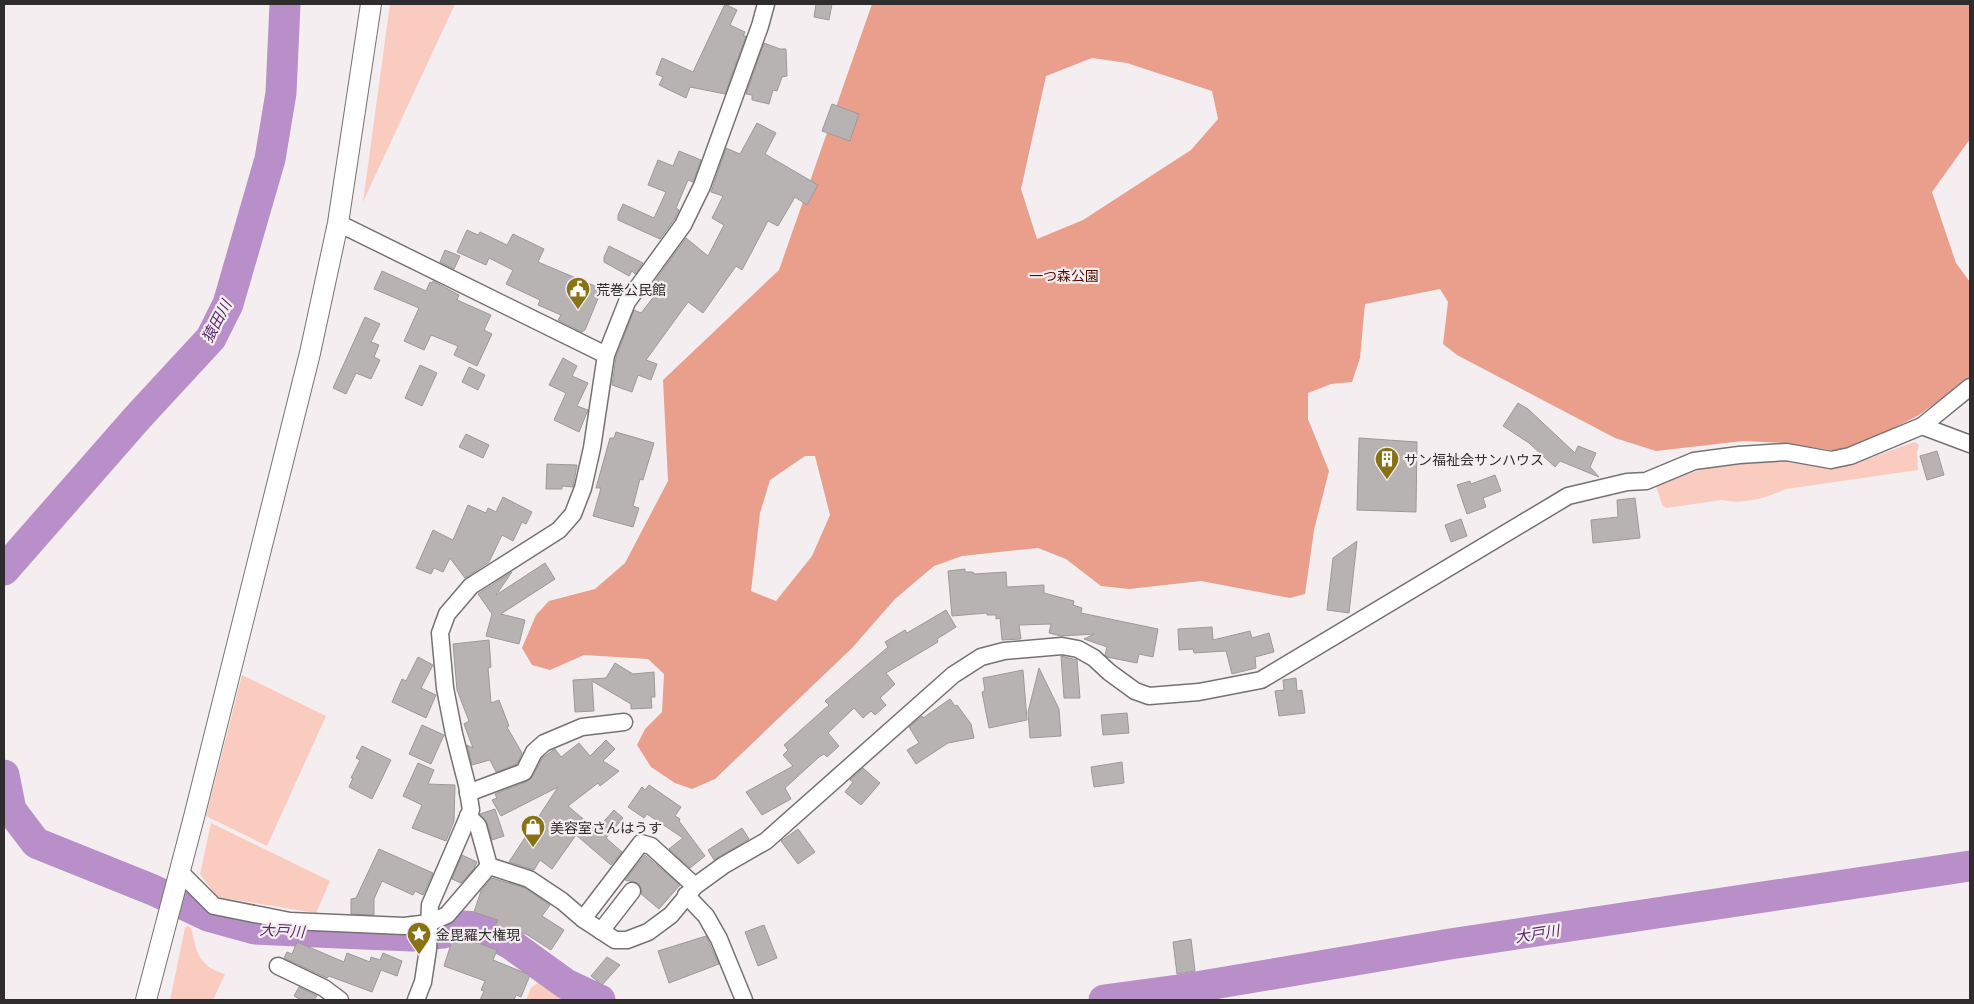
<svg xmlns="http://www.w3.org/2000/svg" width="1974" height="1004" font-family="Commissioner,'Noto Sans JP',sans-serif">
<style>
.green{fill:#facbbf}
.forest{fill:#e99f8c;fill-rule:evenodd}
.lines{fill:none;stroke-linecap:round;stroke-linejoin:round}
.river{stroke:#b88fc9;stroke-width:31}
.building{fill:#b8b3b3;stroke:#9e9999}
.minor-casing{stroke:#767273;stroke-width:19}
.tertiary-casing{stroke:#767273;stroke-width:22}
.minor{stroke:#fff;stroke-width:16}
.tertiary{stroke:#fff;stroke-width:20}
.labels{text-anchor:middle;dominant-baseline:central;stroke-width:4.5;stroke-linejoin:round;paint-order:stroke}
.park-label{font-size:14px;fill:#511001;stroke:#f4eef0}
.poi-label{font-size:14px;fill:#2e2c2d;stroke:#f4eef0;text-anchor:start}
.water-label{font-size:15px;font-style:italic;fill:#5a276d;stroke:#f4eef0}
</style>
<rect width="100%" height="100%" fill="#f4eef0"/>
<g class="green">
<polygon points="390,4 455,4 363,202"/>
<path d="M1914,442L1919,444L1917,452L1918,470L1786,489C1766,498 1744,505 1722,500L1666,508L1662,505L1656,486L1658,482L1732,461L1768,458L1830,465L1857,463Z"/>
<polygon points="242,675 326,716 267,846 206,816"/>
<polygon points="211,823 330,881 316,913 217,897 200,874"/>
<path d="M188,926L191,928C197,953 198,966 225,974L213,1000H170L185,928Z"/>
<polygon points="539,982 578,1000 526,1000 531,988"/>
</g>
<path class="forest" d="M872,4H1970V139L1932,192L1956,263L1970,282V378L1919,415L1882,434L1837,451L1783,443L1743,441L1656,451L1615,438L1457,355L1443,344L1448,302L1440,289L1365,304L1360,358L1352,382L1331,384L1308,393V419L1329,471L1314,530L1305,594L1290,598L1201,581L1129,589L1101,586L1066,559L1038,548L962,556L934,566L895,599L852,648L715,779L692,789L675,783L651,767L637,745L645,729L662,712L664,674L648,659L584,655L550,670L532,665L522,648L536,615L549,601L595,589L625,563L668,481L663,380L779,270ZM1092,58L1127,63L1212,91L1218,119L1191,150L1083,220L1037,239L1021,189L1046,76ZM805,456H815L830,515L812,556L776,601L751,591L760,513L770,480Z"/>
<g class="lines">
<g class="river">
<polyline points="4,570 138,417 211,338 228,304 270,159 281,93 285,4"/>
<polyline points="4,775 11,810 36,843 153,890 208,916 255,929 339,933 412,936 443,933 461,926 480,927 512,945 566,984 600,1000"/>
<polyline points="1104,1000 1178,990 1450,944 1970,866"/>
</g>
</g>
<g class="building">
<polygon points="725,4 737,10 730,25 745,32 743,36 746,36 725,94 690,87 686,98 659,85 663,77 656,74 662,58 693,72"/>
<polygon points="816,4 832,4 829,20 814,17"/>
<polygon points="764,43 780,49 786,49 787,76 782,77 777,91 773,90 769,104 752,100 752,95 746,94"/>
<polygon points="832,104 859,114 850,141 822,131"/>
<polygon points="757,123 776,133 765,154 818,185 807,205 795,197 778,226 768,221 742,270 736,266 703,313 688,302 646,360 657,364 651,380 638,375 632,392 612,385 616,357 634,310 641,313 659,290 652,285 686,238 708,256 724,225 712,218 723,196 711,192 726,148 740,154"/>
<polygon points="679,151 701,160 693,182 688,180 676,208 679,210 674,220 660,239 618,220 618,215 623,204 654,218 666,192 648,185 658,160 673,166"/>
<polygon points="467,230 478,235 480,232 507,245 513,234 544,249 538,262 602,289 585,330 582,332 558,320 561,315 538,305 540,300 506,284 513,270 489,258 486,265 457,252"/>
<polygon points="609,246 643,263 635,274 632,271 629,276 604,262 604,257"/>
<polygon points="445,250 460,256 454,269 440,262"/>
<polygon points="382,271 426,291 430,282 432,283 433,281 459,295 457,300 491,315 484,330 492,334 477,366 454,355 458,346 431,335 424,350 404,341 419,308 374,289"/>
<polygon points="365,317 380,324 371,342 379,345 374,357 380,360 371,379 356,373 346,394 333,388"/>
<polygon points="563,358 577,366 572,376 588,383 577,406 588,410 579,432 554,420 566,393 549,385"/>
<polygon points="420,365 437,373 422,406 405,398"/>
<polygon points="469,367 485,375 478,390 462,382"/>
<polygon points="1518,403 1528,409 1575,453 1578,446 1596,453 1590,467 1599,477 1560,461 1555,467 1529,443 1503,426"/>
<polygon points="616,432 654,443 643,480 640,479 633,506 639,508 633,527 593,516 601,488 596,488 610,438 614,438"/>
<polygon points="466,434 489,445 483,458 459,447"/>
<polygon points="1359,438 1417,442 1416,512 1357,510"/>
<polygon points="1937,451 1944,475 1927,480 1920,456"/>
<polygon points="547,464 577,465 573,487 562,486 562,489 546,489"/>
<polygon points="1495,475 1501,491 1483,498 1486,507 1467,514 1457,485 1470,481 1471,484"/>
<polygon points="503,497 532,512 526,524 522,522 513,541 502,535 489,562 465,578 450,558 443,572 434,568 431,574 416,568 433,530 453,540 468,505 486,513 488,508 496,512"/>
<polygon points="1635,498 1640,538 1593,543 1591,520 1618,517 1617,500"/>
<polygon points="1461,519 1467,536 1451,542 1445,525"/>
<polygon points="1357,541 1349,613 1327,610 1333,558"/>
<polygon points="545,563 555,579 501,614 525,620 519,644 486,636 492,614 478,594 512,572 496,595"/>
<polygon points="965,569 965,572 973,572 974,574 1006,572 1007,587 1044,585 1044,593 1074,601 1073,605 1082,608 1081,613 1158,629 1153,657 1139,654 1137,663 1107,657 1105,655 1107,647 1084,639 1094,634 1061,636 1049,633 1051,624 1019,625 1021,639 1002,640 1000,618 996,619 996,615 987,615 987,613 952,616 948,571"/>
<polygon points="946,610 956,627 937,639 938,642 886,673 895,684 880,698 886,705 875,715 871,711 863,718 854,708 828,733 839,746 827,757 824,754 819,757 785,788 791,799 762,815 746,792 793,766 783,755 788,750 784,745 829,705 825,701 888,647 885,642 905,630 907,633"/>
<polygon points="1212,627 1213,640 1250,631 1252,638 1269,633 1274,652 1255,657 1256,668 1232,674 1226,651 1194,653 1193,649 1179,650 1178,629"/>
<polygon points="489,640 491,667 488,668 491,703 499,700 509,726 507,727 522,753 517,764 496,772 490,760 472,765 467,745 473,748 464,724 469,721 457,690 453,644"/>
<polygon points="1061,656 1077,660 1080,698 1064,698"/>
<polygon points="418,657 433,665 421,688 436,695 426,718 392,702 402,679 406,681"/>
<polygon points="615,663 633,674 654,672 655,697 651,697 652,708 631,709 631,704 592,681 594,711 575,712 573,680 606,678"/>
<polygon points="1039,668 1059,709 1061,736 1030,738 1028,712"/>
<polygon points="1023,670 1027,720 989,728 982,692 985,691 983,678"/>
<polygon points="1296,678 1297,691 1302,690 1305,713 1279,716 1275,691 1284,690 1283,680"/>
<polygon points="950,699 955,706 957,705 971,724 974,738 948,743 916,764 907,750 919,743 909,727 922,716 923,718"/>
<polygon points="1127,713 1129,733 1103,735 1101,715"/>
<polygon points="422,725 444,735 431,764 409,754"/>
<polygon points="606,740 615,749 603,761 619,771 600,786 598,783 568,806 596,830 614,810 623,818 606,838 622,852 611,865 576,835 552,869 540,860 534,870 509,862 558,787 501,816 492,800 497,798 495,794 528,781 533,776 542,758 552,751 555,749 561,757 579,743 590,756"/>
<polygon points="362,746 391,760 372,799 349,787 353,778 351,778 360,760 356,758"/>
<polygon points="1122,762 1124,783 1094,787 1091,767"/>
<polygon points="418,763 434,770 428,784 455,785 454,821 446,841 412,828 422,805 403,796"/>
<polygon points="863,768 880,783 861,805 845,792 853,782 850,780"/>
<polygon points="649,785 681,807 675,816 680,819 679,821 705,856 690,868 669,849 683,838 647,814 644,818 628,807 642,787 645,790"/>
<polygon points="495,809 504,836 492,840 487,823 480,814"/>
<polygon points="742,828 749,839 714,860 708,850"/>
<polygon points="798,829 815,852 798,864 781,841"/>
<polygon points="379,849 433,873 423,895 415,891 413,895 382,881 374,899 374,915 351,914 351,899 356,898"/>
<polygon points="462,855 477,862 474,869 461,883 452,879"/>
<polygon points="645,855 680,885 659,909 641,894 641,888 638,883 625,880"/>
<polygon points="492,878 525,888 550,905 542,916 564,930 551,950 526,934 495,926 498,920 474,912 481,891"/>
<polygon points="764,925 777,958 758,966 745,932"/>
<polygon points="706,936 719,964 669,983 658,951"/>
<polygon points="461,937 497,950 493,960 530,975 521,997 516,995 514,1000 480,1000 484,991 481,990 485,981 444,966 452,941 459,943"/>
<polygon points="1191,939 1195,971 1177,974 1173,942"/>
<polygon points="297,942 344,962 347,953 370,962 371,957 380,960 383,953 402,961 397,976 381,970 372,992 329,976 327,978 284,958 287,952 292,954"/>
<polygon points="607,957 620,965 602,985 591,976"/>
<polygon points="299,987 317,996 314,1000 301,1000 294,996"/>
</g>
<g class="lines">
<defs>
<g id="minor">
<polyline points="338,223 606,355"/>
<polyline points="1922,426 1970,444"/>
<polyline points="468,793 524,772 534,752 544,743 582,727 624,722"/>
<polyline points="468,816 478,826 489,866 529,879 562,901 583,919 615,940 627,940 648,932 671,915 695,886 724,865 766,841 953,675 981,657 1004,651 1062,646 1078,649 1094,658 1109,672 1135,691 1149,696 1199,692 1261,680 1568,496 1627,482 1646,481 1694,461 1739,455 1786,452 1831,460 1850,456 1922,426 1970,387"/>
<polyline points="179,871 214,906 290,921 404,926 429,923 447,915 489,866"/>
<polyline points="686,895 706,916 719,939 744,1000"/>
<polyline points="583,919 641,843 651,846 695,886"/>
<polyline points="601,931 632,891"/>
<polyline points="278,966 324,988 340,1000"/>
<polyline points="416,1000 423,982 428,949 430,905 471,810 467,785 454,734 445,688 440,633 447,614 471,586 559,530 573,514 583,488 592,448 606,355 627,302 683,225 702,186 760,26 766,4"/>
</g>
<polyline id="tertiary" points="146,1000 194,817 310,353 338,223 371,4"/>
</defs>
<use href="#minor" class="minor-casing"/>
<use href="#tertiary" class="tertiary-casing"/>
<use href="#minor" class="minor"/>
<use href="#tertiary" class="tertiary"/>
</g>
<defs>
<symbol id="civic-pin" viewBox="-11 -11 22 30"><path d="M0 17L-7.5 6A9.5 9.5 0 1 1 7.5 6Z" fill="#887213" stroke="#f4eef0"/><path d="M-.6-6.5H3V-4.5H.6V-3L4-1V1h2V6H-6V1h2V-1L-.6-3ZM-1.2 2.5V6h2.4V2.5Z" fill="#fff"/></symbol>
<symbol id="building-pin" viewBox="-11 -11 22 30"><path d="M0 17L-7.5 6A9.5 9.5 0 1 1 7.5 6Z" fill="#887213" stroke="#f4eef0"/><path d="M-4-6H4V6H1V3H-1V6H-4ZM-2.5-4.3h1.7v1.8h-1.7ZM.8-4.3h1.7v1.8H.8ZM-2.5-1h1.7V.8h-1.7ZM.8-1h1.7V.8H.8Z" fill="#fff"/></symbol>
<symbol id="shop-pin" viewBox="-11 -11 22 30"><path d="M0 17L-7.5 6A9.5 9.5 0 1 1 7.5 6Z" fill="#887213" stroke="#f4eef0"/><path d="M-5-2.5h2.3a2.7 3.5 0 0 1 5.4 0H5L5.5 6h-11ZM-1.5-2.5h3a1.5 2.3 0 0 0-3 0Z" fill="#fff"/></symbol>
<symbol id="sight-pin" viewBox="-11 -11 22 30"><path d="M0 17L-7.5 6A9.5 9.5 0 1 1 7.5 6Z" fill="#887213" stroke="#f4eef0"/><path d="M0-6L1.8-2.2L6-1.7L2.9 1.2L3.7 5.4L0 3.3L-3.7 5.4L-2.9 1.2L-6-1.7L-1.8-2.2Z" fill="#fff"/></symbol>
</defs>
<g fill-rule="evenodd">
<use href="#civic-pin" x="564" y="275" width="28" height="38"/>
<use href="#building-pin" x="1373" y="445" width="28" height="38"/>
<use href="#shop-pin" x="519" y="813" width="28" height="38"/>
<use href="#sight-pin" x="405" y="920" width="28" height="38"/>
</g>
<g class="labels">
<g class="park-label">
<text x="1064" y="275">一つ森公園</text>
</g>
<g class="poi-label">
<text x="596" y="289">荒巻公民館</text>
<text x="1404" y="459">サン福祉会サンハウス</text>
<text x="550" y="827">美容室さんはうす</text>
<text x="436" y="934">金毘羅大権現</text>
</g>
<g class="water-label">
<text transform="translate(216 321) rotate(-62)">猿田川</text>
<text transform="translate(282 930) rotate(3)">大戸川</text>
<text transform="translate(1537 933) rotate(-9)">大戸川</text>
</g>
</g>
<rect width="1974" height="1004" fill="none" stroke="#2e2c2d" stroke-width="10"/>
</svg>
